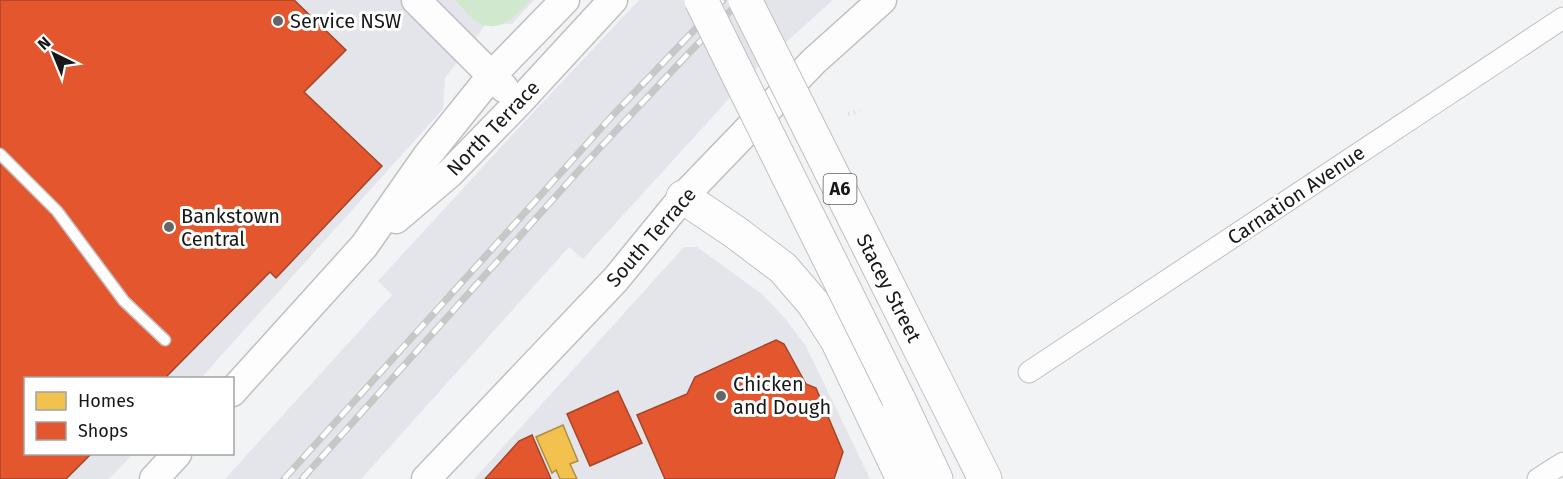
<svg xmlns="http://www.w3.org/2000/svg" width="1563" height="479" font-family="'Fira Sans',sans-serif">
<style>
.built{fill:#e3e5eb}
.green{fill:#d0e8ce}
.homes{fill:#f2c14e;stroke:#b08e3e;stroke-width:1.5}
.shops{fill:#e4572e;stroke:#a64428;stroke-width:1.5}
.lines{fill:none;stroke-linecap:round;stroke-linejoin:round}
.lane-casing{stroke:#c0c0c2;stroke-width:13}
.street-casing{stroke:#c0c0c2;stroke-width:23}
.secondary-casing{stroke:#c0c0c2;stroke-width:31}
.highway-casing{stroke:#c0c0c2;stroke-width:35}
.path{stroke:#dcdcdc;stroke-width:4;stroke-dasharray:1.5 4.5;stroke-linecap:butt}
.lane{stroke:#fdfdfe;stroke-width:10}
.street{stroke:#fdfdfe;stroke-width:21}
.secondary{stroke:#fdfdfe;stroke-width:28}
.highway{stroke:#fdfdfe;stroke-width:33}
.rail-casing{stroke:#c6c7c7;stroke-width:7}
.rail{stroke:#fff;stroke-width:4.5;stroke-dasharray:14;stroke-linecap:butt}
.highway-bridge-casing{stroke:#c0c0c2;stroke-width:35;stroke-linecap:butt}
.highway-bridge{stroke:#fdfdfe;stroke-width:33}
.poi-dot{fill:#646566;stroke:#fff;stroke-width:2}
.labels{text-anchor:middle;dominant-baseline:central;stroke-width:6;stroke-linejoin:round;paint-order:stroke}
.shield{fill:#fff;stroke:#5d5d5e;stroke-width:1.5}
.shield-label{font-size:18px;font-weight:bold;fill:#171819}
.poi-label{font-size:20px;fill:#171819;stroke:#fff;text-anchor:start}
.street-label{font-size:20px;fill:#171819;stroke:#fff}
</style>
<rect width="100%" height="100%" fill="#f2f3f5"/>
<g class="built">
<polygon points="0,0 534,0 512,24 487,23 445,78 443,109 201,378 26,378 26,454 133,454 109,479 0,479"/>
<polygon points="639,0 833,0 757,68 583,259 569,247 361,479 225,479 392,295 378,281 502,146"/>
<polygon points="684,247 697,247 762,294 783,316 806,346 870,479 474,479"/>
</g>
<path class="green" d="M455,0H530C517,15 498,36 476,21C468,16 462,7 455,0Z"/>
<polygon class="homes" points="563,425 578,461 570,464 577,479 560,479 556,470 552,473 536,437"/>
<g class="shops">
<polygon points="0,0 294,0 346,50 304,92 382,166 276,278 270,272 165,378 26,378 26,454 91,454 66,479 0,479"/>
<polygon points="776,340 784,344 806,384 816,388 843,452 834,479 665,479 637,415 687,394 695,377"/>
<polygon points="618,391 642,443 590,466 567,414"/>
<polygon points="532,435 551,479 485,479 519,441"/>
</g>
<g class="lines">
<defs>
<polyline id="lane" points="0,154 57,211 124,301 165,340"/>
<g id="street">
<polyline points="1029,372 1563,18"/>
<polyline points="1538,479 1563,463"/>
</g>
<g id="secondary">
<polyline points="416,0 504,88"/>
<polyline points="396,219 450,173 519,102 613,0"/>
<polyline points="232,392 364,246 427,156 492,75 565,0"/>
<polyline points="154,479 177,454"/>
<polyline points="426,479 616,279 683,197 814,61 882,0"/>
</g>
<g id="highway">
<polyline points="683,197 735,232 783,268 813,303 837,340 903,479"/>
<polyline points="935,379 985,479"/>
<polyline points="898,398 936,479"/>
</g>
</defs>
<use href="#lane" class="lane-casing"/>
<use href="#street" class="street-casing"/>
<use href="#secondary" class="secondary-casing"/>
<use href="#highway" class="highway-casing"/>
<polyline class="path" points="848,114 860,111"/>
<use href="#lane" class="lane"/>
<use href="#street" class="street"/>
<use href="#secondary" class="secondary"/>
<use href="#highway" class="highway"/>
<defs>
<g id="rail">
<polyline points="284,479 613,115 723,0"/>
<polyline points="302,479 582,167 687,55 741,0"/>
</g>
</defs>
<use href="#rail" class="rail-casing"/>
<use href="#rail" class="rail"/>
<defs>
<g id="highway-bridge">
<polyline points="701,0 898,398"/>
<polyline points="745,0 935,379"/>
</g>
</defs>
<use href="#highway-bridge" class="highway-bridge-casing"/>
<use href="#highway-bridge" class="highway-bridge"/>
</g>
<g class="poi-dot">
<circle cx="278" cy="21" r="6"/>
<circle cx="169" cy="227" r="6"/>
<circle cx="721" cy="396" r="6"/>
</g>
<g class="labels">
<rect class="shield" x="823.5" y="174" width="33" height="30" rx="4.5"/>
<g class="shield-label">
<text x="840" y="189">A6</text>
</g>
<g class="poi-label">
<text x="290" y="21">Service NSW</text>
<text x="181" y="216">Bankstown<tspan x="181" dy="23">Central</tspan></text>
<text x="733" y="384">Chicken<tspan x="733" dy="23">and Dough</tspan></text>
</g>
<g class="street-label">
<text transform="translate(493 128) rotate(-46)">North Terrace</text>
<text transform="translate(1296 195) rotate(-34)">Carnation Avenue</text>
<text transform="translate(651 237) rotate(-49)">South Terrace</text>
<text transform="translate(889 288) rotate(63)">Stacey Street</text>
</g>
</g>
<rect x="24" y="377" width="210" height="78" fill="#ffffff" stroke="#a2a3a3" stroke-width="1.5"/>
<rect x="36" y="392" width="30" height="18" fill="#f2c14e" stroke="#a2a3a3" stroke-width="1.5"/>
<text x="78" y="407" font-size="18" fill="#171819">Homes</text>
<rect x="36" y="422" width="30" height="18" fill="#e4572e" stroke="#a2a3a3" stroke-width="1.5"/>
<text x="78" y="437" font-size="18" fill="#171819">Shops</text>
<g transform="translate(54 54) rotate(317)" stroke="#ffffff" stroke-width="4.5" paint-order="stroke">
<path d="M0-4.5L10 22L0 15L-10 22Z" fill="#171819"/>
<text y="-9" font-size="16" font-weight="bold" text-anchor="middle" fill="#171819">N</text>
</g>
</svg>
